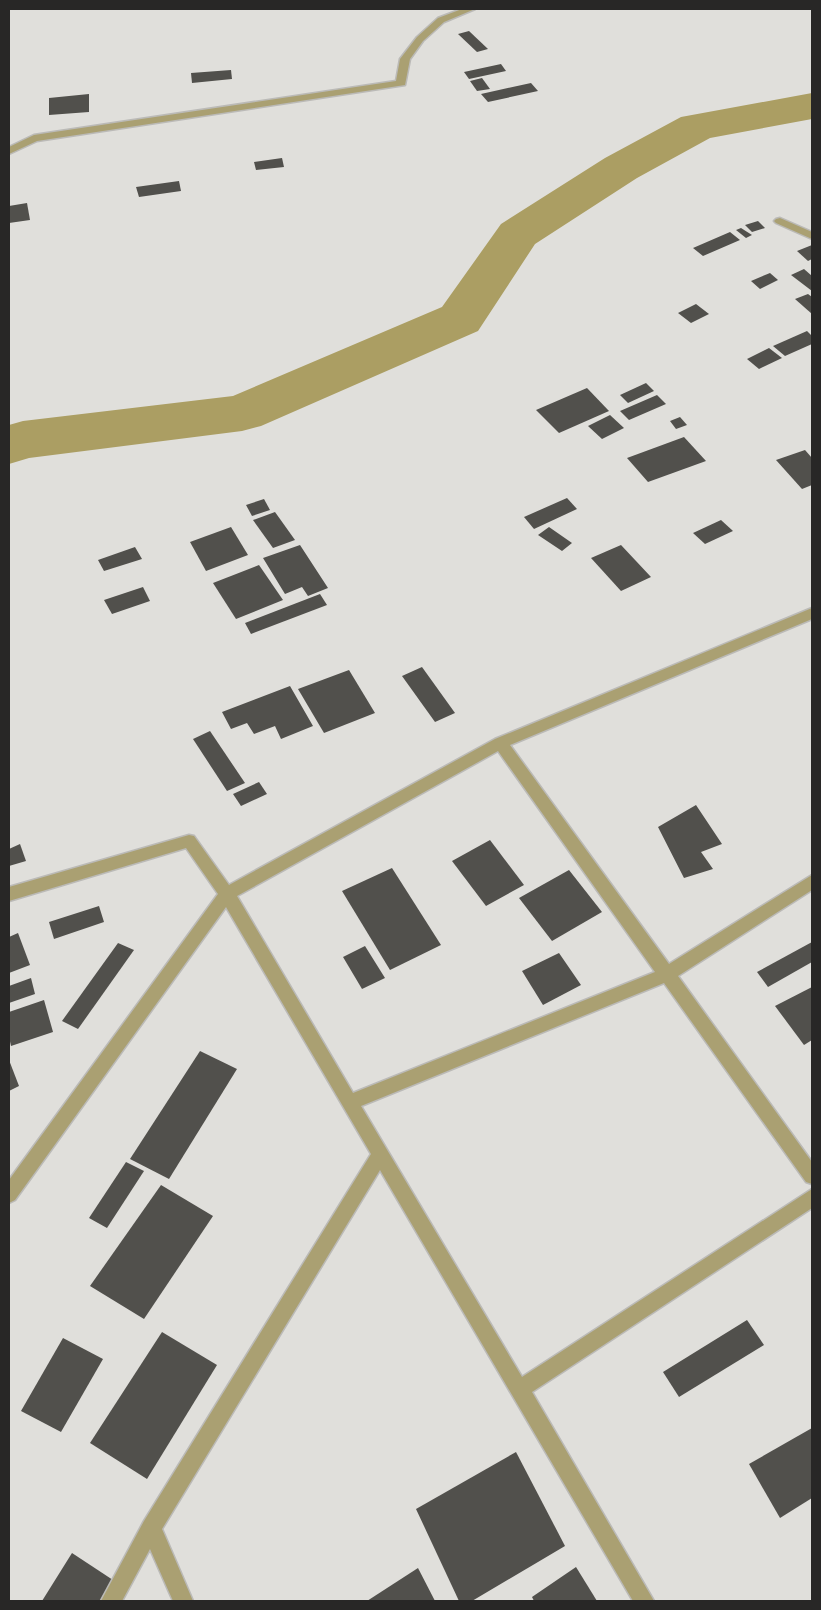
<svg xmlns="http://www.w3.org/2000/svg" width="821" height="1610" font-family="Raleway,sans-serif">
<style>
.lines{fill:none;stroke-linecap:round;stroke-linejoin:round}
.river{fill:#ab9e63;fill-rule:evenodd}
.building{fill:#51504c}
.street-casing{stroke:#bbbab7;stroke-width:3}
.street{fill:#aaa072;fill-rule:evenodd}
</style>
<rect width="100%" height="100%" fill="#e0dfdb"/>
<g class="lines">
<polygon class="river" points="812,93 812,119 710,138 637,178 535,244 478,331 261,426 242,431 29,458 9,464 9,425 23,421 233,396 442,307 501,224 605,158 681,117"/>
</g>
<g class="building">
<polygon points="469,31 488,49 477,52 458,34"/>
<polygon points="501,64 506,71 469,79 464,72"/>
<polygon points="231,70 232,79 192,83 191,73"/>
<polygon points="482,78 490,89 477,91 470,81"/>
<polygon points="531,83 538,91 488,102 481,94"/>
<polygon points="89,94 89,112 49,115 49,98"/>
<polygon points="282,158 284,167 256,170 254,162"/>
<polygon points="179,181 181,191 139,197 136,187"/>
<polygon points="27,203 30,220 9,223 9,206"/>
<polygon points="758,221 765,228 752,232 745,225"/>
<polygon points="741,228 752,235 746,238 736,230"/>
<polygon points="730,232 740,240 703,256 693,248"/>
<polygon points="812,245 812,259 808,261 797,251"/>
<polygon points="804,269 812,276 812,291 791,275"/>
<polygon points="770,273 778,280 760,289 751,281"/>
<polygon points="808,294 812,297 812,314 795,299"/>
<polygon points="696,304 709,314 691,323 678,313"/>
<polygon points="807,331 812,336 812,344 785,356 773,346"/>
<polygon points="769,348 782,358 759,369 747,359"/>
<polygon points="646,383 654,391 628,403 620,395"/>
<polygon points="587,388 609,411 559,433 536,410"/>
<polygon points="657,395 666,404 629,420 620,411"/>
<polygon points="610,415 624,428 602,439 588,426"/>
<polygon points="680,417 687,425 676,429 670,421"/>
<polygon points="684,437 706,461 648,482 627,458"/>
<polygon points="805,450 812,458 812,485 802,489 776,460"/>
<polygon points="567,498 577,509 534,529 524,517"/>
<polygon points="264,499 270,510 252,516 246,505"/>
<polygon points="275,512 295,540 273,548 253,520"/>
<polygon points="721,520 733,531 705,544 693,533"/>
<polygon points="231,527 248,555 206,571 190,542"/>
<polygon points="549,527 572,543 562,551 538,535"/>
<polygon points="300,545 328,588 308,596 302,587 285,594 263,558"/>
<polygon points="621,545 651,577 621,591 591,558"/>
<polygon points="135,547 142,559 104,571 98,560"/>
<polygon points="259,565 283,600 236,619 213,583"/>
<polygon points="143,587 150,601 112,614 104,600"/>
<polygon points="320,594 327,605 251,634 245,623"/>
<polygon points="422,667 455,713 435,722 402,676"/>
<polygon points="349,670 375,713 324,733 298,689"/>
<polygon points="290,686 313,726 281,739 275,726 254,734 247,723 231,729 222,712"/>
<polygon points="210,731 245,783 227,791 193,739"/>
<polygon points="259,782 267,794 241,806 233,794"/>
<polygon points="696,805 722,844 701,852 713,869 684,878 658,827"/>
<polygon points="490,840 524,885 486,906 452,861"/>
<polygon points="20,844 26,861 9,866 9,849"/>
<polygon points="392,868 441,945 390,970 342,891"/>
<polygon points="569,870 602,912 552,941 519,898"/>
<polygon points="99,906 104,922 54,939 49,922"/>
<polygon points="18,933 30,965 9,973 9,937"/>
<polygon points="812,942 812,962 768,987 757,972"/>
<polygon points="118,943 134,950 78,1029 62,1021"/>
<polygon points="365,946 385,978 362,989 343,957"/>
<polygon points="559,953 581,985 543,1005 522,971"/>
<polygon points="31,978 35,994 9,1003 9,986"/>
<polygon points="812,987 812,1040 804,1045 775,1006"/>
<polygon points="44,1000 53,1032 11,1046 9,1037 9,1012"/>
<polygon points="200,1051 237,1069 169,1179 130,1159"/>
<polygon points="9,1060 19,1086 9,1091"/>
<polygon points="126,1162 144,1171 107,1228 89,1218"/>
<polygon points="161,1185 213,1216 144,1319 90,1286"/>
<polygon points="747,1320 764,1345 679,1397 663,1372"/>
<polygon points="162,1332 217,1365 147,1479 90,1443"/>
<polygon points="63,1338 103,1359 61,1432 21,1411"/>
<polygon points="812,1428 812,1498 780,1518 749,1464"/>
<polygon points="516,1452 565,1546 472,1601 459,1601 416,1509"/>
<polygon points="72,1553 116,1582 104,1601 42,1601"/>
<polygon points="576,1567 597,1601 534,1601 532,1597"/>
<polygon points="418,1568 435,1601 367,1601"/>
</g>
<g class="lines">
<defs>
<g id="street">
<polygon points="462,9 475,9 444,22 423,41 410,59 405,85 37,141 9,154 9,147 34,135 396,81 400,59 417,37 438,18"/>
<polygon points="780,218 812,232 812,239 776,223 774,221 776,219"/>
<path d="M812,608V619L510,745L669,964L812,875V890L678,976L812,1162V1184L806,1182L664,983L361,1106L522,1377L812,1189V1208L532,1392L654,1601H633L380,1170L162,1529L193,1601H173L150,1549L122,1601H101L144,1521L371,1154L226,907L15,1200L9,1203V1180L218,894L186,848L9,901V887L189,835L194,836L229,885L495,739ZM498,751L655,972L353,1093L237,896Z"/>
</g>
</defs>
<use href="#street" class="street-casing"/>
<use href="#street" class="street"/>
</g>
<rect width="821" height="1610" fill="none" stroke="#282726" stroke-width="20"/>
</svg>
